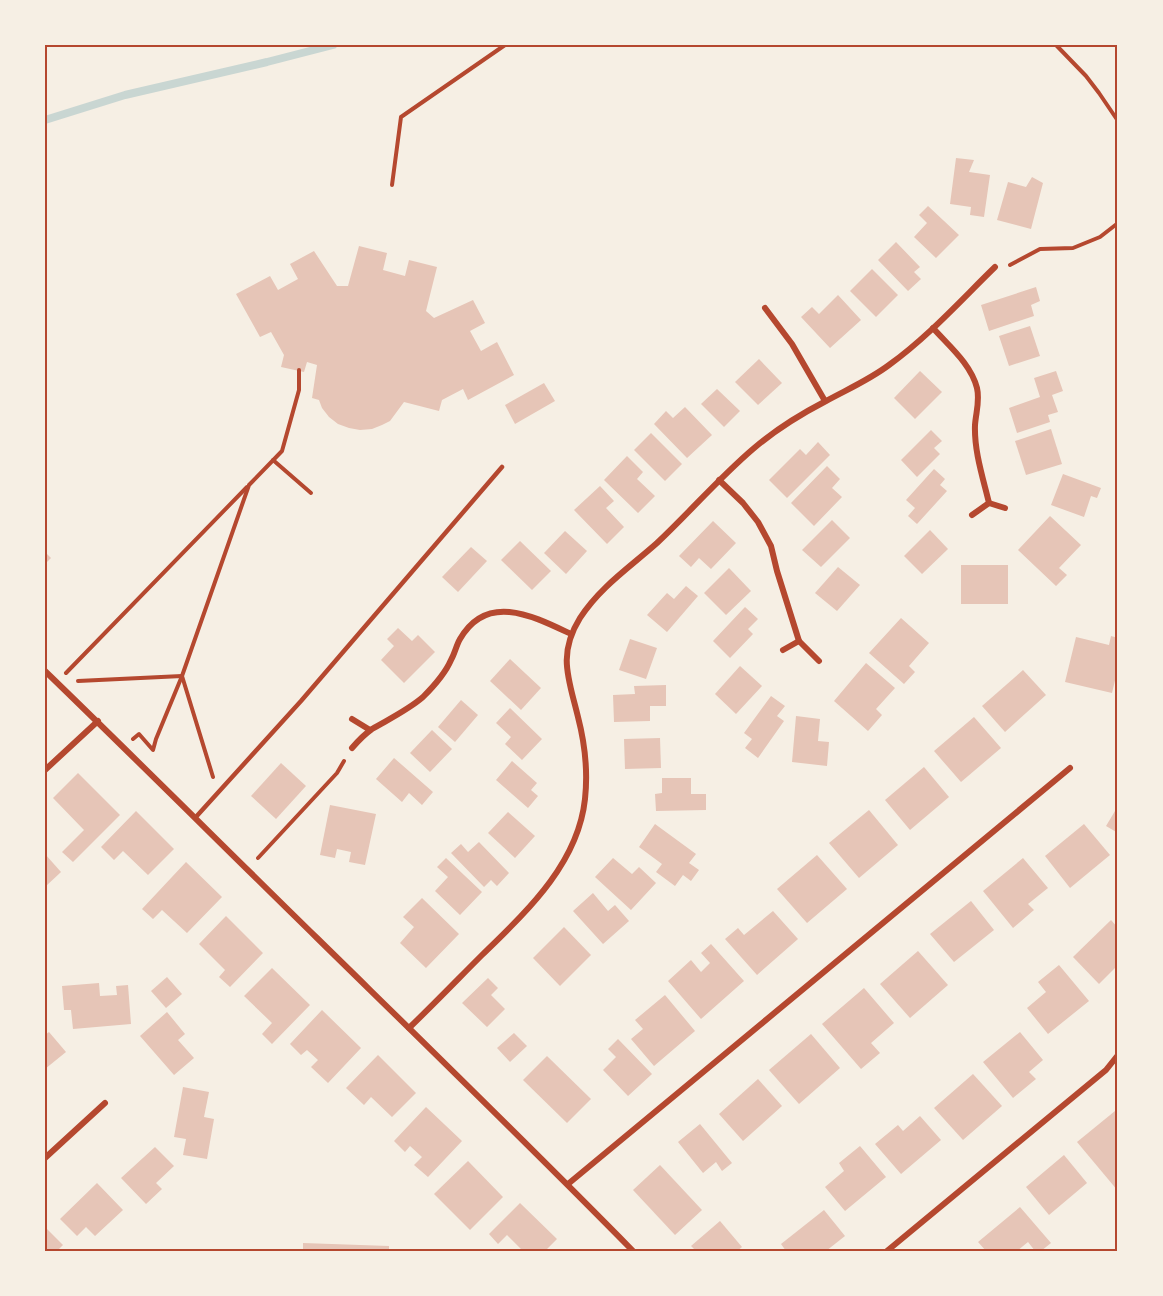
<svg xmlns="http://www.w3.org/2000/svg" width="1163" height="1296" font-family="'Alegreya Sans',sans-serif">
<style>
.lines{fill:none;stroke-linecap:round;stroke-linejoin:round}
.stream{stroke:#c9d6d2;stroke-width:8}
.building{fill:#e6c5b7}
.path{stroke:#b5482f;stroke-width:4}
.service{stroke:#b5482f;stroke-width:4.5}
.minor{stroke:#b5482f;stroke-width:6}
.neatline{fill:none;stroke:#b5482f;stroke-width:2}
</style>
<rect width="100%" height="100%" fill="#f6efe4"/>
<g class="lines">
<polyline class="stream" points="45,120 125,95 267,62 333,45"/>
</g>
<g class="building">
<polygon points="956,158 974,160 969,172 990,175 984,217 970,215 971,207 950,204"/>
<polygon points="1032,177 1043,183 1031,229 997,220 1008,182 1026,187"/>
<polygon points="928,206 959,235 936,258 914,237 927,223 919,215"/>
<polygon points="896,242 920,267 914,272 921,279 908,291 878,260"/>
<polygon points="359,246 387,253 383,270 405,276 409,260 437,267 426,311 434,318 473,300 485,323 470,331 481,351 497,342 514,375 468,400 463,389 442,400 439,411 404,402 390,421 382,425 372,429 360,430 349,428 338,424 329,417 322,408 319,400 312,398 317,365 307,362 304,372 281,367 284,355 271,332 260,337 236,294 270,276 278,290 298,279 290,264 314,251 337,286 348,286"/>
<polygon points="872,269 898,295 876,317 850,291"/>
<polygon points="1036,287 1040,301 1031,305 1034,316 989,331 981,305"/>
<polygon points="838,295 861,320 830,348 801,317 812,307 819,314"/>
<polygon points="1030,326 1040,356 1009,366 999,336"/>
<polygon points="759,359 782,383 758,405 735,382"/>
<polygon points="920,371 942,392 915,419 894,398"/>
<polygon points="1056,371 1063,391 1052,395 1058,412 1048,415 1050,422 1017,433 1009,408 1040,397 1034,378"/>
<polygon points="544,383 555,401 515,424 505,405"/>
<polygon points="717,389 740,411 724,427 701,404"/>
<polygon points="685,407 712,435 687,458 654,424 666,411 673,418"/>
<polygon points="1051,429 1062,464 1026,475 1015,441"/>
<polygon points="931,430 942,441 934,448 940,454 917,477 901,460"/>
<polygon points="651,433 682,464 665,481 634,450"/>
<polygon points="818,442 830,455 787,498 769,480 800,449 806,455"/>
<polygon points="627,456 643,472 637,479 655,496 638,513 604,480"/>
<polygon points="827,466 840,479 832,488 842,497 814,526 791,503"/>
<polygon points="934,469 945,479 940,485 947,491 917,524 908,516 915,508 906,500"/>
<polygon points="1063,474 1101,488 1097,498 1091,496 1084,517 1051,505"/>
<polygon points="600,486 614,501 606,508 624,527 607,544 574,510"/>
<polygon points="1050,516 1081,545 1059,568 1067,575 1056,586 1018,550"/>
<polygon points="832,520 850,538 821,567 802,550"/>
<polygon points="713,521 736,543 711,569 699,558 691,567 679,556"/>
<polygon points="930,530 948,549 922,574 904,556"/>
<polygon points="565,531 587,551 566,574 544,553"/>
<polygon points="520,541 551,571 532,590 501,560"/>
<polygon points="471,547 487,561 458,592 442,577"/>
<polygon points="45,552 51,558 45,564"/>
<rect x="961" y="565" width="47" height="39"/>
<polygon points="838,567 860,585 837,611 815,593"/>
<polygon points="729,568 751,591 726,615 704,593"/>
<polygon points="686,586 698,596 667,632 647,615 667,593 674,599"/>
<polygon points="745,607 758,619 748,629 753,634 730,658 713,641"/>
<polygon points="901,618 929,643 909,666 915,672 904,684 869,653"/>
<polygon points="398,628 412,641 418,635 435,652 404,683 381,660 394,646 387,639"/>
<polygon points="1111,636 1118,638 1118,668 1112,693 1065,682 1076,637 1109,645"/>
<polygon points="630,639 657,648 646,679 619,670"/>
<polygon points="510,659 541,688 521,710 490,681"/>
<polygon points="866,663 895,688 876,709 882,715 868,731 834,701"/>
<polygon points="740,666 762,686 736,714 715,694"/>
<polygon points="1023,670 1046,695 1005,732 982,706"/>
<polygon points="666,685 666,706 650,706 650,721 614,722 613,695 635,694 634,686"/>
<polygon points="771,696 785,706 777,716 784,721 758,758 745,748 752,739 744,733"/>
<polygon points="461,700 478,715 455,742 438,727"/>
<polygon points="510,708 542,739 522,760 505,744 511,737 496,723"/>
<polygon points="796,716 820,719 818,741 829,742 827,766 792,762"/>
<polygon points="974,717 1001,748 961,782 934,751"/>
<polygon points="432,730 452,749 430,772 410,753"/>
<polygon points="660,738 661,768 625,769 624,739"/>
<polygon points="394,758 433,792 422,805 409,793 402,802 376,779"/>
<polygon points="512,761 537,783 531,790 538,796 528,808 496,780"/>
<polygon points="281,763 306,786 276,819 251,796"/>
<polygon points="924,767 949,797 910,830 885,800"/>
<polygon points="78,773 120,815 73,862 62,852 84,830 53,798"/>
<polygon points="662,778 691,778 691,794 706,794 706,810 656,811 655,794 662,793"/>
<polygon points="330,805 376,814 365,865 349,862 351,852 337,849 335,858 320,855"/>
<polygon points="1118,806 1118,833 1106,826"/>
<polygon points="869,810 898,845 859,878 829,843"/>
<polygon points="136,811 174,849 148,875 123,851 114,860 101,847"/>
<polygon points="508,812 535,836 515,858 488,833"/>
<polygon points="655,824 696,854 689,863 699,870 691,881 683,875 675,886 656,872 662,864 639,847"/>
<polygon points="1084,824 1110,855 1070,888 1045,856"/>
<polygon points="479,842 509,873 497,886 491,880 484,887 451,853 461,844 468,852"/>
<polygon points="45,854 61,872 45,887"/>
<polygon points="817,855 847,889 807,923 777,889"/>
<polygon points="446,858 482,892 460,915 435,891 448,877 437,867"/>
<polygon points="613,858 632,874 639,867 656,883 631,910 595,877"/>
<polygon points="1023,858 1048,888 1028,904 1034,910 1013,928 983,891"/>
<polygon points="186,862 222,897 187,933 162,910 153,919 142,909"/>
<polygon points="593,893 608,911 615,905 629,921 603,944 573,911"/>
<polygon points="422,898 459,934 426,968 400,943 414,927 403,917"/>
<polygon points="971,901 994,930 954,962 930,934"/>
<polygon points="773,911 798,939 757,975 725,939 738,928 744,935"/>
<polygon points="226,916 263,953 230,987 219,977 225,970 199,944"/>
<polygon points="1111,920 1118,928 1118,965 1099,984 1073,957"/>
<polygon points="564,927 591,955 560,986 533,958"/>
<polygon points="711,944 744,981 701,1019 668,981 691,960 701,972 710,963 701,953"/>
<polygon points="918,951 948,985 910,1018 880,984"/>
<polygon points="1059,965 1089,1001 1048,1034 1027,1008 1046,992 1038,982"/>
<polygon points="272,968 310,1005 272,1044 262,1034 272,1023 244,996"/>
<polygon points="167,977 182,994 166,1008 151,991"/>
<polygon points="488,978 498,988 491,995 505,1009 487,1027 462,1003"/>
<polygon points="99,983 100,996 117,995 116,986 128,985 131,1024 73,1029 71,1010 64,1010 62,986"/>
<polygon points="864,988 894,1023 871,1043 880,1053 861,1069 822,1024"/>
<polygon points="665,995 695,1031 654,1066 631,1039 643,1029 635,1020"/>
<polygon points="322,1010 361,1048 328,1083 311,1067 318,1060 307,1050 301,1055 290,1044"/>
<polygon points="167,1012 185,1034 178,1040 194,1058 174,1075 140,1036"/>
<polygon points="49,1032 66,1052 45,1069 45,1035"/>
<polygon points="1020,1032 1043,1060 1029,1072 1036,1079 1013,1098 983,1062"/>
<polygon points="514,1033 527,1046 510,1062 497,1048"/>
<polygon points="811,1034 840,1068 799,1104 769,1070"/>
<polygon points="618,1039 652,1074 628,1096 603,1070 616,1057 608,1049"/>
<polygon points="378,1055 416,1093 392,1117 371,1097 364,1105 346,1088"/>
<polygon points="547,1056 591,1099 567,1123 523,1080"/>
<polygon points="973,1074 1002,1106 963,1140 934,1108"/>
<polygon points="758,1079 782,1106 743,1141 719,1114"/>
<polygon points="183,1087 209,1092 204,1117 214,1119 207,1159 183,1155 186,1139 174,1137"/>
<polygon points="426,1107 462,1141 428,1177 414,1165 422,1157 410,1146 405,1152 394,1141"/>
<polygon points="1115,1111 1118,1114 1118,1191 1077,1142"/>
<polygon points="920,1116 941,1140 901,1174 875,1144 898,1125 903,1131"/>
<polygon points="700,1124 732,1163 722,1171 716,1162 703,1173 678,1142"/>
<polygon points="860,1146 886,1177 845,1211 825,1187 844,1171 839,1163"/>
<polygon points="155,1147 174,1166 156,1183 162,1189 146,1204 121,1178"/>
<polygon points="1064,1155 1087,1183 1049,1215 1026,1187"/>
<polygon points="468,1161 503,1197 470,1230 434,1194"/>
<polygon points="660,1165 702,1210 675,1235 633,1190"/>
<polygon points="97,1183 123,1210 95,1236 86,1227 77,1236 60,1219"/>
<polygon points="520,1203 557,1239 545,1251 523,1251 507,1235 498,1244 489,1234"/>
<polygon points="1020,1207 1051,1243 1041,1251 1035,1251 1028,1242 1017,1251 986,1251 978,1242"/>
<polygon points="824,1210 845,1236 826,1251 786,1251 781,1244"/>
<polygon points="720,1221 742,1247 737,1251 696,1251 691,1246"/>
<polygon points="45,1227 63,1245 57,1251 45,1251"/>
<polygon points="303,1243 389,1246 389,1251 303,1251"/>
</g>
<g class="lines">
<g class="path">
<polyline points="1056,45 1086,76 1099,93 1118,121"/>
<polyline points="392,185 401,117 505,45"/>
<polyline points="1010,265 1040,249 1073,248 1100,237 1118,223"/>
<polyline points="273,460 311,493"/>
<polyline points="66,673 247,487"/>
<polyline points="78,681 182,676 213,777"/>
<polyline points="133,739 139,734 153,750 156,739 182,676 249,485 282,451 299,390 299,370"/>
<polyline points="258,858 337,773 344,761"/>
</g>
<polyline class="service" points="195,818 301,701 502,467"/>
<g class="minor">
<polyline points="765,308 792,344 825,401"/>
<path d="M933,328C949,346 971,364 977,388C980,401 976,412 975,425C974,451 983,478 989,503L972,515"/>
<polyline points="719,480 743,503 758,522 771,546 777,571 799,641 819,661"/>
<polyline points="989,503 1005,508"/>
<polyline points="783,650 799,641"/>
<path d="M45,671C136,759 226,849 317,938C423,1042 529,1145 633,1251"/>
<polyline points="352,719 370,730"/>
<path d="M352,748C358,741 365,734 372,729C389,719 408,710 423,697C434,686 445,674 451,660C455,653 456,646 460,639C487,592 533,616 571,634"/>
<polyline points="45,770 98,721"/>
<path d="M409,1028C434,1004 458,979 482,955C527,911 578,864 585,799C588,771 585,744 578,717C569,679 557,655 580,618C600,587 630,567 657,543C690,512 719,478 753,449C775,430 801,414 826,401C848,389 869,380 889,365C928,337 961,300 995,267"/>
<polyline points="45,1158 105,1103"/>
<polyline points="568,1184 1070,768"/>
<polyline points="887,1251 1106,1070 1118,1055"/>
</g>
</g>
<rect width="1163" height="1296" fill="none" stroke="#f6efe4" stroke-width="93"/>
<rect x="46" y="46" width="1070" height="1204" class="neatline"/>
</svg>
